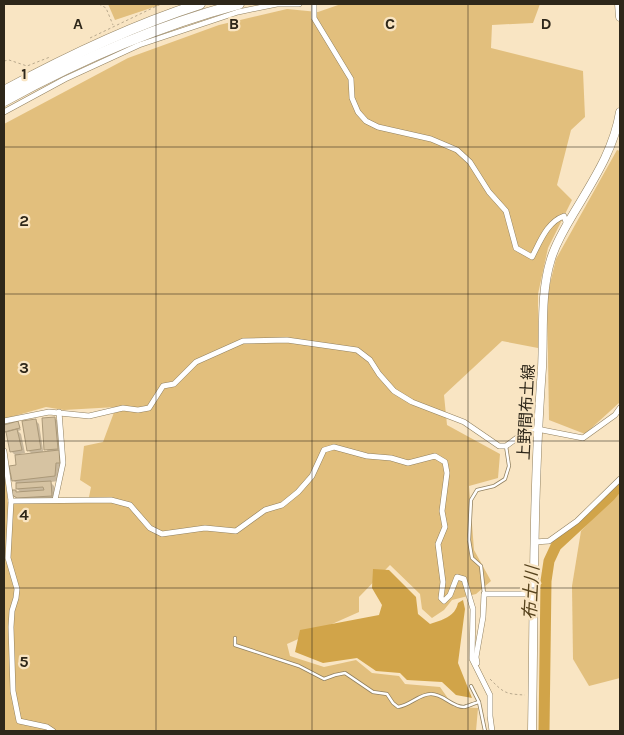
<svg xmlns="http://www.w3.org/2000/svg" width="624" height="735" font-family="Karla,'Noto Sans JP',sans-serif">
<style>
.green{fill:#e2bf7d}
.water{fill:#d1a449}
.shadow{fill:#0003}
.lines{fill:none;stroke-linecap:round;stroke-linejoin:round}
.river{stroke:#d1a449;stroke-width:11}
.building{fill:#d6c3a2;stroke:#ab9979}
.lane-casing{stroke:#918060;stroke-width:4}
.street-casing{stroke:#918060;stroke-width:6}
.secondary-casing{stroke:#918060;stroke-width:9}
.highway-casing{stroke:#918060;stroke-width:11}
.path{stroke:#b9a98d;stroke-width:1;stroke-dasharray:2.5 2.5;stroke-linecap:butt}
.lane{stroke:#fff;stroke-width:2.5}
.street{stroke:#fff;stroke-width:5}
.secondary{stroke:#fff;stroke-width:8}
.highway{stroke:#fff;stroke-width:10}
.grid{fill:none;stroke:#2e271a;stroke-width:1;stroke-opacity:0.55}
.labels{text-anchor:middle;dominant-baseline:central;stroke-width:4.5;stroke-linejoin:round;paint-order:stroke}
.street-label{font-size:16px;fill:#2e271a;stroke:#f9e5c3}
.water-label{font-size:18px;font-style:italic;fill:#57431d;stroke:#f9e5c3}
.grid-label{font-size:16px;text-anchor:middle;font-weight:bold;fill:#2e271a;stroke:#f9e5c3;stroke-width:4.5;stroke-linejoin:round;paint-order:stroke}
</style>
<rect width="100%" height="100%" fill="#f9e5c3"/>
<g class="green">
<polygon points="108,4 163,4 115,20"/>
<polygon points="341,4 540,4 533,23 492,25 491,48 583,71 585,117 571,130 557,185 572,200 548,248 538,294 538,348 502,341 444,395 447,425 500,454 498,478 469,486 474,550 491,581 476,594 452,600 444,610 432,618 422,609 420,594 390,565 359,597 359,612 287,644 290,656 324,667 356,660 372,673 399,676 405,684 440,687 454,707 478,708 476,731 4,731 4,466 8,503 88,502 91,487 80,480 84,446 103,442 116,407 64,410 46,407 4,419 4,124 128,58 219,25 287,9 318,12"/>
<polygon points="617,150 620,151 620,402 585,434 549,420 547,296 556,259"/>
<polygon points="620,489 620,678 589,686 573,659 572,586 581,531"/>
</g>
<path class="water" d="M373,569L389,570L416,597L418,614L430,624C442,620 455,617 458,603L463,600L465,609L458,663L472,698L456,695L442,682L407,680L400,673L376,671L357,658L323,663L295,652L300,630L379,615L382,605L372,588Z"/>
<polygon class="shadow" points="54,418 58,421 61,452 58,452 63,457 60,481 50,482 54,486 55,499 17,499 13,495 22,493 17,489 17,484 13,480 17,466 15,455 12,452 7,433 4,432 4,426 18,423 21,430 18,431 21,434 25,453 20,454 20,456 33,455 28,450 35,420 39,424 44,456 49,453 46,449"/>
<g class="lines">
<polyline class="river" points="544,731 546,581 549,561 556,546 610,496 620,484"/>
</g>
<g class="building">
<polygon points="55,417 58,449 44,450 42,418"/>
<polygon points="36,419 41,449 27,451 22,421"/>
<polygon points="18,421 20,428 4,432 4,425"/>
<polygon points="17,429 22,450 10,452 6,432"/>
<polygon points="59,450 60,463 56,463 55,476 12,481 9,466 16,465 15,455"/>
<polygon points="51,481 52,496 17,498 12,495 12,490 16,490 16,492 44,490 43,487 16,489 16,483"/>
</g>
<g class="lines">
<defs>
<g id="lane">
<polyline points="484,594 481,566 472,558 469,540 471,500 477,490 494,486 505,479 509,466 506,446"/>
<path d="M235,638V645L299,666L324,679L335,675L345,673L373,692L387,694L393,703L398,707C411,705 419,694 431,694C444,694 451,707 464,707C468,706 475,703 479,702"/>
<polyline points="471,686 479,702 485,731"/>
</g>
<g id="street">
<path d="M314,4V18L351,79L352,98L358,112L366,121L378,127L431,139L457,150L470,162L489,192L506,211L516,248L532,257C540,242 547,222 564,216L567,225"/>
<polyline points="4,112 65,79 139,45 238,12 277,4 299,4"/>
<polyline points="4,421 49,412 89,416 123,408 138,410 149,408 163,386 174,384 196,362 243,341 287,340 357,350 370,360 379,374 394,391 412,402 464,422 499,446 506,446 529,429 537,429 583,438 615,415 620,408"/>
<polyline points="4,451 11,501 8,558 17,589 16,598 12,611 11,627 13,691 19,721 47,727 53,731"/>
<polyline points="55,500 63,463 59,412"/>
<polyline points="11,501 111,500 130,505 150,528 162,534 205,528 236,531 265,510 282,505 298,492 312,476 324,450 334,447 367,456 391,458 408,463 435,456 445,462 447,473 442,511 445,527 438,544 443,582 441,598 444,601 450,595 457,577 464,579 473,609 472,659 490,695 490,716 492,731"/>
<polyline points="535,542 549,541 577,521 620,479"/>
<polyline points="477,663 476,657 483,617 484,594 534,594"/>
</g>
<g id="secondary">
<polyline points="619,4 620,17"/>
<path d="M532,731C534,610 533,489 542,368C544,332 540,294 551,259C556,242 566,226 575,211C594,179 614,149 620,112"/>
</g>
<g id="highway">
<path d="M4,91C67,57 131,26 200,4"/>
<path d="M4,101C79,60 156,26 239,4"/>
</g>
</defs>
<use href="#lane" class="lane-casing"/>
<use href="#street" class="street-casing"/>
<use href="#secondary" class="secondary-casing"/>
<use href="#highway" class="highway-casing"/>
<g class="path">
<polyline points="99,4 106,8 113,25"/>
<polyline points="90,38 161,4"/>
<polyline points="4,61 9,60 27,66 50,57"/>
<path d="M490,679C504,693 505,694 525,695"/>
</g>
<use href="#lane" class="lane"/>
<use href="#street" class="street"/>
<use href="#secondary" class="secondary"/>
<use href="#highway" class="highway"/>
</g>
<path class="grid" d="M156,4V731M312,4V731M468,4V731M4,147H620M4,294H620M4,441H620M4,588H620"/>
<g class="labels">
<g class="street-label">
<text transform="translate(526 412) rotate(-87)">上野間布土線</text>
</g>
<g class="water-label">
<text transform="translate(531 593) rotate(-87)">布土川</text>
</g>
</g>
<g class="grid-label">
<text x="78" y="29">A</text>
<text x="234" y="29">B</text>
<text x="390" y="29">C</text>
<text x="546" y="29">D</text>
<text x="24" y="79">1</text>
<text x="24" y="226">2</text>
<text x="24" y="373">3</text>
<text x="24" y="520">4</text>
<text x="24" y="667">5</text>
</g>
<rect width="624" height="735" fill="none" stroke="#2e271a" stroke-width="10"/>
</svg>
